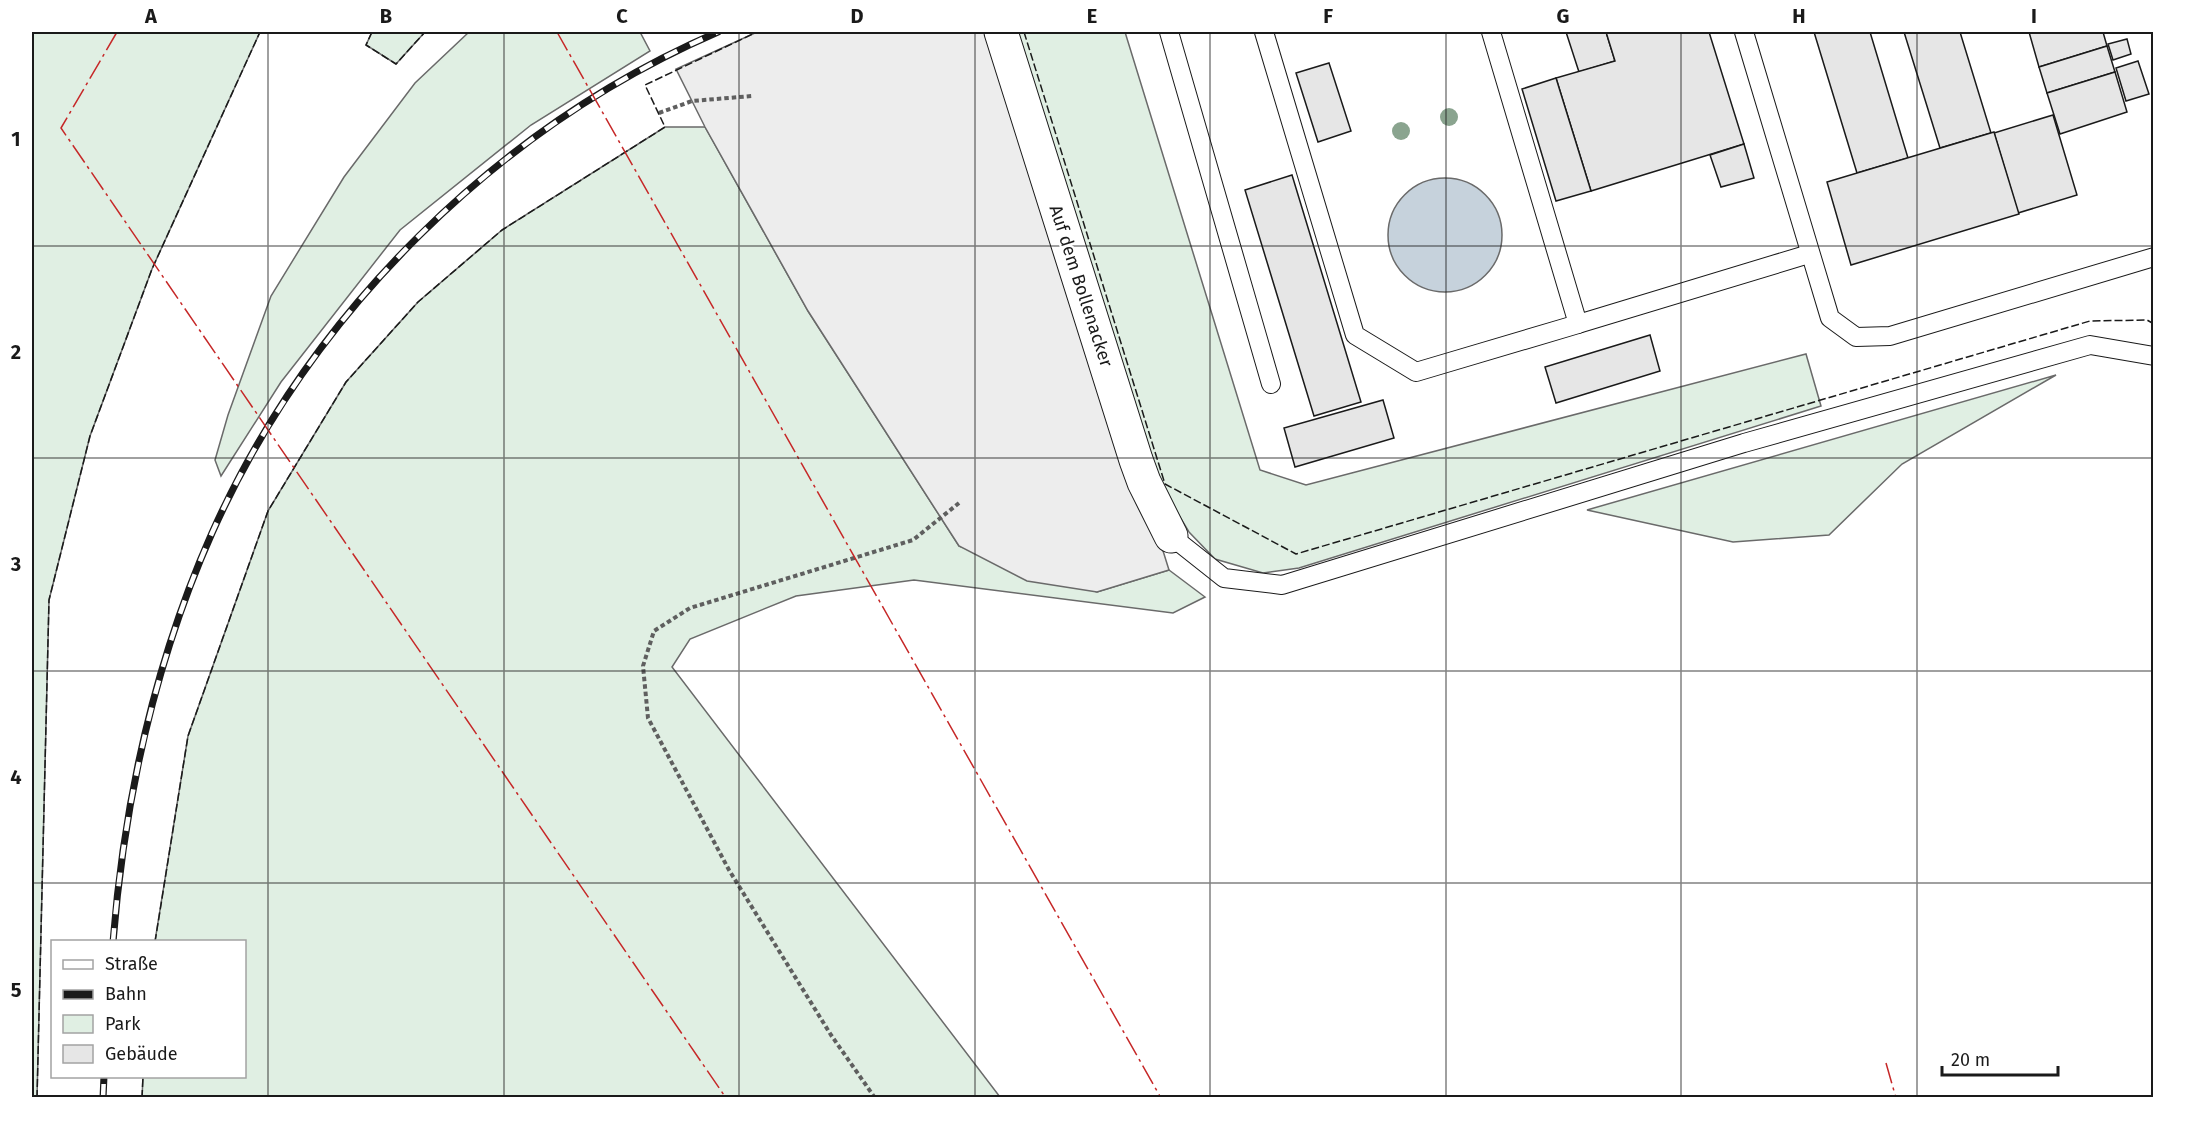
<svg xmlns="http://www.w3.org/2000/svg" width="2185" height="1129" font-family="'Fira Sans',sans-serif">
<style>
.green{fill:#e0efe3;stroke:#6a6a6a;stroke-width:1.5}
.parking{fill:#ededed;stroke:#6a6a6a;stroke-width:1.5}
.water{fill:#c6d2dc;stroke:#6a6a6a;stroke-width:1.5}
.building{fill:#e6e6e6;stroke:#1a1a1a;stroke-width:1.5}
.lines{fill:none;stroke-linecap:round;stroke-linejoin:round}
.service-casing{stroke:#1a1a1a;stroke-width:20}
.minor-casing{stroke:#1a1a1a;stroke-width:35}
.path{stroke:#5f5f5f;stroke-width:4;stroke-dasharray:4.5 3;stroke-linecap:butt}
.service{stroke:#fff;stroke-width:18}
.minor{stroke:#fff;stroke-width:33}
.rail-casing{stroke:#1a1a1a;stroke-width:7}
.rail{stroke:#fff;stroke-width:4.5;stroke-dasharray:14;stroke-linecap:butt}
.fence{stroke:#1a1a1a;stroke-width:1.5;stroke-dasharray:8 3;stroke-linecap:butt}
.power{stroke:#c62828;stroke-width:1.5;stroke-dasharray:21 4.5 3 4.5;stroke-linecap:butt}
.tree{fill:#8aa48f}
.grid{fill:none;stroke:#1a1a1a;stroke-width:1.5;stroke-opacity:0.55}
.labels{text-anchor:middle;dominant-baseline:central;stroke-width:4.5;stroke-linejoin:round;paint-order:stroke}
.street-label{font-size:18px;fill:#1a1a1a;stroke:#fff}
.neatline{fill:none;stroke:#1a1a1a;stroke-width:2}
.grid-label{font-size:20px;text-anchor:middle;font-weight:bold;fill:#1a1a1a}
</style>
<rect width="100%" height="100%" fill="#fff"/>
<g class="green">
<polygon points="32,32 260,32 152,269 90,436 49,600 37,1098 32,1097"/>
<polygon points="372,32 425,32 396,64 366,45"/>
<polygon points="469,32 640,32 650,51 531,125 400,230 281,382 221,476 215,460 228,415 271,296 344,177 415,83"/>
<polygon points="1017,32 1125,32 1260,470 1306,485 1806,354 1821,406 1299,568 1263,573 1215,559 1189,532 1159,482"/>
<polygon points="665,127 705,127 808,311 959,546 1097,592 1169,570 1205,597 1173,613 914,580 796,596 690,639 672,667 1000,1097 142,1098 143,1077 244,1076 244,942 155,941 188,736 268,511 346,382 418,302 502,230"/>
<polygon points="2056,375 1902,464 1829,535 1733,542 1587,510"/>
</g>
<polygon class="parking" points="757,32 1001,32 1169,570 1097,592 1027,581 959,546 808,311 705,127 676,69"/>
<circle class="water" cx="1445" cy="235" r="57"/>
<g class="building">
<polygon points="1566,32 1606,32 1615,61 1579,72"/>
<polygon points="1606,32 1709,32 1744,144 1591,191 1556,78 1615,61"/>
<polygon points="1814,32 1870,32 1908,158 1857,173"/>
<polygon points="1904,32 1960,32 1991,133 1940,148"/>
<polygon points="2029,32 2103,32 2107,46 2039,67"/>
<polygon points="2127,39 2131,54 2113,60 2108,44"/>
<polygon points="2107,46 2115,72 2047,93 2039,67"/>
<polygon points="2138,61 2149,94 2126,101 2116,68"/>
<polygon points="1329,63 1351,131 1318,142 1296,73"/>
<polygon points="2115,72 2127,112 2060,134 2047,93"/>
<polygon points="1556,78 1591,191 1556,201 1522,89"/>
<polygon points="2053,115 2077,195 2018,213 1994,133"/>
<polygon points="1994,132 2019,214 1851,265 1827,182"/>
<polygon points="1744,144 1754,178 1721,187 1710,155"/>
<polygon points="1292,175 1361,402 1314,416 1245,190"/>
<polygon points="1650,335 1660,371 1556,403 1545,367"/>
<polygon points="1383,400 1394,438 1295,467 1284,428"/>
</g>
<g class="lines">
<defs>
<g id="service">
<polyline points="1169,32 1271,384"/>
<polyline points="1264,32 1355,335 1416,372 1578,324"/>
<polyline points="1491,32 1578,324 1809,254"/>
<polyline points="1744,32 1830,318 1856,337 1890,336 2154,257"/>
<polyline points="1171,536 1224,578 1282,585 1744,443 2090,345 2154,356"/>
</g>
<polyline id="minor" points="1001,32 1136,460 1144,482 1171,536"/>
</defs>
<use href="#service" class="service-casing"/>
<use href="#minor" class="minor-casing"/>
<g class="path">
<polyline points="659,113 692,101 752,96"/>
<polyline points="875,1098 831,1035 729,870 648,718 643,666 654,631 690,608 913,540 959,503"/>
</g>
<use href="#service" class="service"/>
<use href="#minor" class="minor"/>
<defs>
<g id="rail">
<path d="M113,942C124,803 155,661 212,533C310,313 498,127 718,32"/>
<polyline points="103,1098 104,1076"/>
</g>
</defs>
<use href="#rail" class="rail-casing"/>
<use href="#rail" class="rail"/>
<g class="fence">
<polyline points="372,32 366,45 396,64 425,32"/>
<polyline points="1024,32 1165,484 1296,554 2090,321 2147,320 2154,324"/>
<polyline points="155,942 188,736 268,511 346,382 418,302 502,230 665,127 645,85 757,32"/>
<polyline points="37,1098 49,600 90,436 152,269 260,32"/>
<polyline points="142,1098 143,1076"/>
</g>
<g class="power">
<polyline points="117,32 61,128 726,1098"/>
<polyline points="557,32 1161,1098"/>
<polyline points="1886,1063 1896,1098"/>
</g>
</g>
<g class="tree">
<circle cx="1449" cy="117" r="9"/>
<circle cx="1401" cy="131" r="9"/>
</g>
<path class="grid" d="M268,32V1098M504,32V1098M739,32V1098M975,32V1098M1210,32V1098M1446,32V1098M1681,32V1098M1917,32V1098M32,246H2154M32,458H2154M32,671H2154M32,883H2154"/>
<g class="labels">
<g class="street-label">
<text transform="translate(1081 286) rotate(72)">Auf dem Bollenacker</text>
</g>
</g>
<rect width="2185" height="1129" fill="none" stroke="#ffffff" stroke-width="66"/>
<rect x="51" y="940" width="195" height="138" fill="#ffffff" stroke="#a3a3a3" stroke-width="1.5"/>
<rect x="63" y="960" width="30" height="9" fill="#ffffff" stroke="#a3a3a3" stroke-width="1.5"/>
<text x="105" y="970" font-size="18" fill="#1a1a1a">Straße</text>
<rect x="63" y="990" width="30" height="9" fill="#1a1a1a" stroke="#a3a3a3" stroke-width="1.5"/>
<text x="105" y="1000" font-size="18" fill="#1a1a1a">Bahn</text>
<rect x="63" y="1015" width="30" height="18" fill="#e0efe3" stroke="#a3a3a3" stroke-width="1.5"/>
<text x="105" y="1030" font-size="18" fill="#1a1a1a">Park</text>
<rect x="63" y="1045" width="30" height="18" fill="#e6e6e6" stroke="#a3a3a3" stroke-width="1.5"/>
<text x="105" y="1060" font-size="18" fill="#1a1a1a">Gebäude</text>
<path d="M1942 1066v9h116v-9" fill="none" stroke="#1a1a1a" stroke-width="3"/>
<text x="1951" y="1066" font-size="18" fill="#1a1a1a" stroke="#ffffff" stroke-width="4.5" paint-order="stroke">20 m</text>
<rect x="33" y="33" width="2119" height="1063" class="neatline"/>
<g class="grid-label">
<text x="151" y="23">A</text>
<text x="386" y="23">B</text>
<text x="622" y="23">C</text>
<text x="857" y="23">D</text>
<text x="1092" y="23">E</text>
<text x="1328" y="23">F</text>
<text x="1563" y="23">G</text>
<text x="1799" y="23">H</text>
<text x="2034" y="23">I</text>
<text x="16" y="146">1</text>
<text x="16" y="359">2</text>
<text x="16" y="571">3</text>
<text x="16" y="784">4</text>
<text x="16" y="997">5</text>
</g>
</svg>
